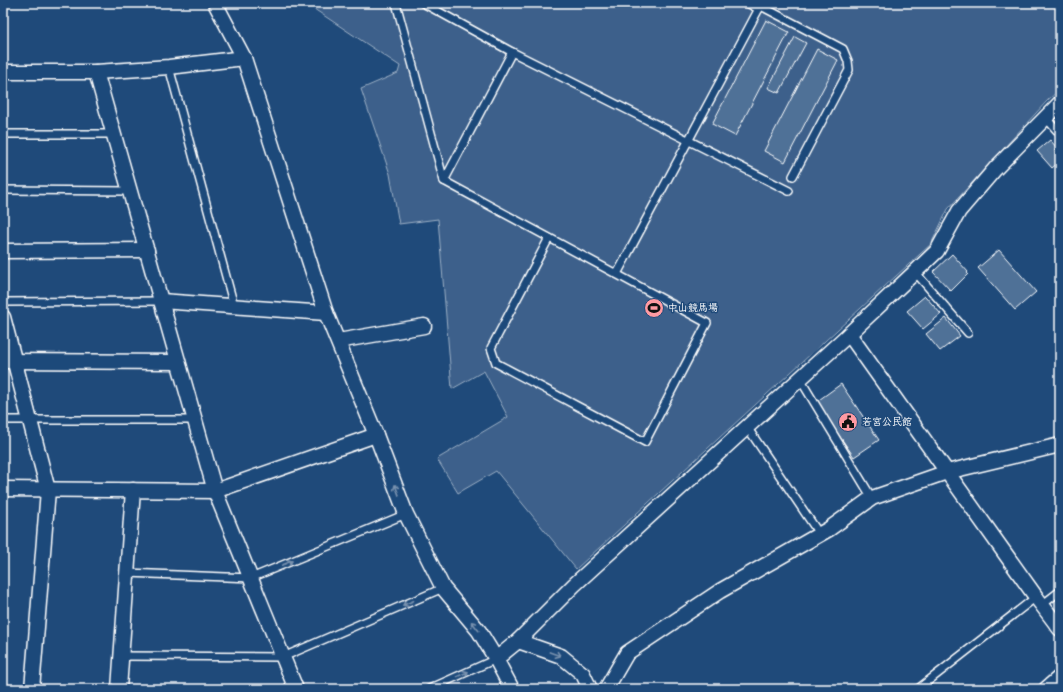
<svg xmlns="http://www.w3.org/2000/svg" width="1063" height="692" font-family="'Balsamiq Sans','Klee One',sans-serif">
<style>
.green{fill:#3c618b;stroke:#9eb0c5}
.building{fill:#507197;stroke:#fff}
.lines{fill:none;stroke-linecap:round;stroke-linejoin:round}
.service-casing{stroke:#fff;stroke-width:10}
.minor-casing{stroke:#fff;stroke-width:17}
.service{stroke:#1f4a7a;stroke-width:7}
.minor{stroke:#1f4a7a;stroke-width:14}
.oneway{stroke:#7992af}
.labels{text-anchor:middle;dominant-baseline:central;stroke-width:3;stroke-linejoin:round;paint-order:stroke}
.poi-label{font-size:10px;font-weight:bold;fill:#fff;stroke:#1f4a7a;text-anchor:start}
</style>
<rect width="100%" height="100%" fill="#1f4a7a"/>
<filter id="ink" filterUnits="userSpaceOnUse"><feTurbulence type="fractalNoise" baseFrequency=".025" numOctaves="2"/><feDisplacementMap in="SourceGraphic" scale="8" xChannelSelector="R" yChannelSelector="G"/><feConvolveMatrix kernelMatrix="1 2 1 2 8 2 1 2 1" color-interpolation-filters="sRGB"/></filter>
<g filter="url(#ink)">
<polygon class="green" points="305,3 1060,3 1060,89 1047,101 948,209 931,244 576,569 496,471 458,493 437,459 508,417 484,371 452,389 438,219 399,224 390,174 361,89 398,73 400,66"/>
<g class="building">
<polygon points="766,20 789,32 735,136 712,124"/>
<polygon points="795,37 806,43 779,93 768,88"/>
<polygon points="817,49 838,60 785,162 764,151"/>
<polygon points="1050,140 1058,149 1054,151 1060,158 1060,161 1052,168 1037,151"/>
<polygon points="999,250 1036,292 1015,310 978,268"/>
<polygon points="952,254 968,272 967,273 968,274 951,291 933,272"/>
<polygon points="925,296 941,314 923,329 907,311"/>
<polygon points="946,318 960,336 940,351 926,334"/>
<polygon points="841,384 879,440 854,457 816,402"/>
</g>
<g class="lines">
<defs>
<g id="service">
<polyline points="396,3 444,181 707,323 645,442 496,363 491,348 549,238"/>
<polyline points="423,3 512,52 789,191"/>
<polyline points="747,3 759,9"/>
<polyline points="761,6 843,49 848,61 849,70 793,176"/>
<polyline points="169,67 234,306"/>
<polyline points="1045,117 1060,134"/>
<polyline points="3,134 114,134"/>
<polyline points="444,181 512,52"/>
<polyline points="3,190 130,191"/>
<polyline points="915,272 968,333"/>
<polyline points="617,274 762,3"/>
<polyline points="3,302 161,301"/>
<polyline points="800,379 872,498"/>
<polyline points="3,420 195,420"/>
<polyline points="747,427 820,535"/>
<polyline points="127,573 251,578 406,514"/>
<polyline points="1042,605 1060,591"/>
<polyline points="121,656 283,657 443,588"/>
<polyline points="429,689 496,659"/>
<polyline points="918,689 1036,597"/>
</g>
<g id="minor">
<polyline points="215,3 244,58 326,313 376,435 406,514 443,588 479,631 496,659 512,689"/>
<polyline points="3,72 96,72 169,67 244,58"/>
<polyline points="96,72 215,491 296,689"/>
<polyline points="3,251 147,250"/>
<polyline points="161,301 326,313"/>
<polyline points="3,317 48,490 32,689"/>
<polyline points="849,334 1036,597 1060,629"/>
<polyline points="338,341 424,326"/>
<polyline points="3,361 178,362"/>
<polyline points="3,489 215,491 376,435"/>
<polyline points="518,641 561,656 583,674 590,689"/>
<polyline points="496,659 518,641 574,585 849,334 915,272 937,251 959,211 995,169 1060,103"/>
<polyline points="119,689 133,490"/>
<polyline points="606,689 627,653 720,591 829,529 872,498 947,472 1060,445"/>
<polyline points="1046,689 1060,677"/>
</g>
</defs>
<use href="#service" class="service-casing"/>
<use href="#minor" class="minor-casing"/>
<use href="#service" class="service"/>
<use href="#minor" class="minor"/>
</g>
<defs><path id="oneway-shaft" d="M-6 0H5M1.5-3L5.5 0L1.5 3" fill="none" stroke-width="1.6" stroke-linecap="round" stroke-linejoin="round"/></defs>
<g class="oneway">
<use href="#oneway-shaft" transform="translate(397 490) rotate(-111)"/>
<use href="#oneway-shaft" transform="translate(287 563) rotate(-22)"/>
<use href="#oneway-shaft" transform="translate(408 603) rotate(157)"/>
<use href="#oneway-shaft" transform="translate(475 626) rotate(-129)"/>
<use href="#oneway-shaft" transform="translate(555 654) rotate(20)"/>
<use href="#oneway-shaft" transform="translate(463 674) rotate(-24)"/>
</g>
</g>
<defs>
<symbol id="stadium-disc" viewBox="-11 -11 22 22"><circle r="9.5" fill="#ff9aa2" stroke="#1f4a7a"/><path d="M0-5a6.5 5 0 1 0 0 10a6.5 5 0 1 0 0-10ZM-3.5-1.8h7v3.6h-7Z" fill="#111"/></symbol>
<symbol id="civic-disc" viewBox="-11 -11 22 22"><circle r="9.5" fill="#ff9aa2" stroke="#1f4a7a"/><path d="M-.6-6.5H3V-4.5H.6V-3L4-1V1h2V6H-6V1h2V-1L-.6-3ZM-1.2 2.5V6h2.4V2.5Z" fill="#111"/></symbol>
</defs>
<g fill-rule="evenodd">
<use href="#stadium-disc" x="643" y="297" width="22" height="22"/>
<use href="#civic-disc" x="837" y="411" width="22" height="22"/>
</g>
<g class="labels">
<g class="poi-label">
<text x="668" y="308">中山競馬場</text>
<text x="862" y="422">若宮公民館</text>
</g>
</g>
<rect width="1063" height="692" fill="none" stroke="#1f4a7a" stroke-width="16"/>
<rect x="8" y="8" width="1047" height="676" fill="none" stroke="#fff" stroke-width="1.5" filter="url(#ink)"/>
</svg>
